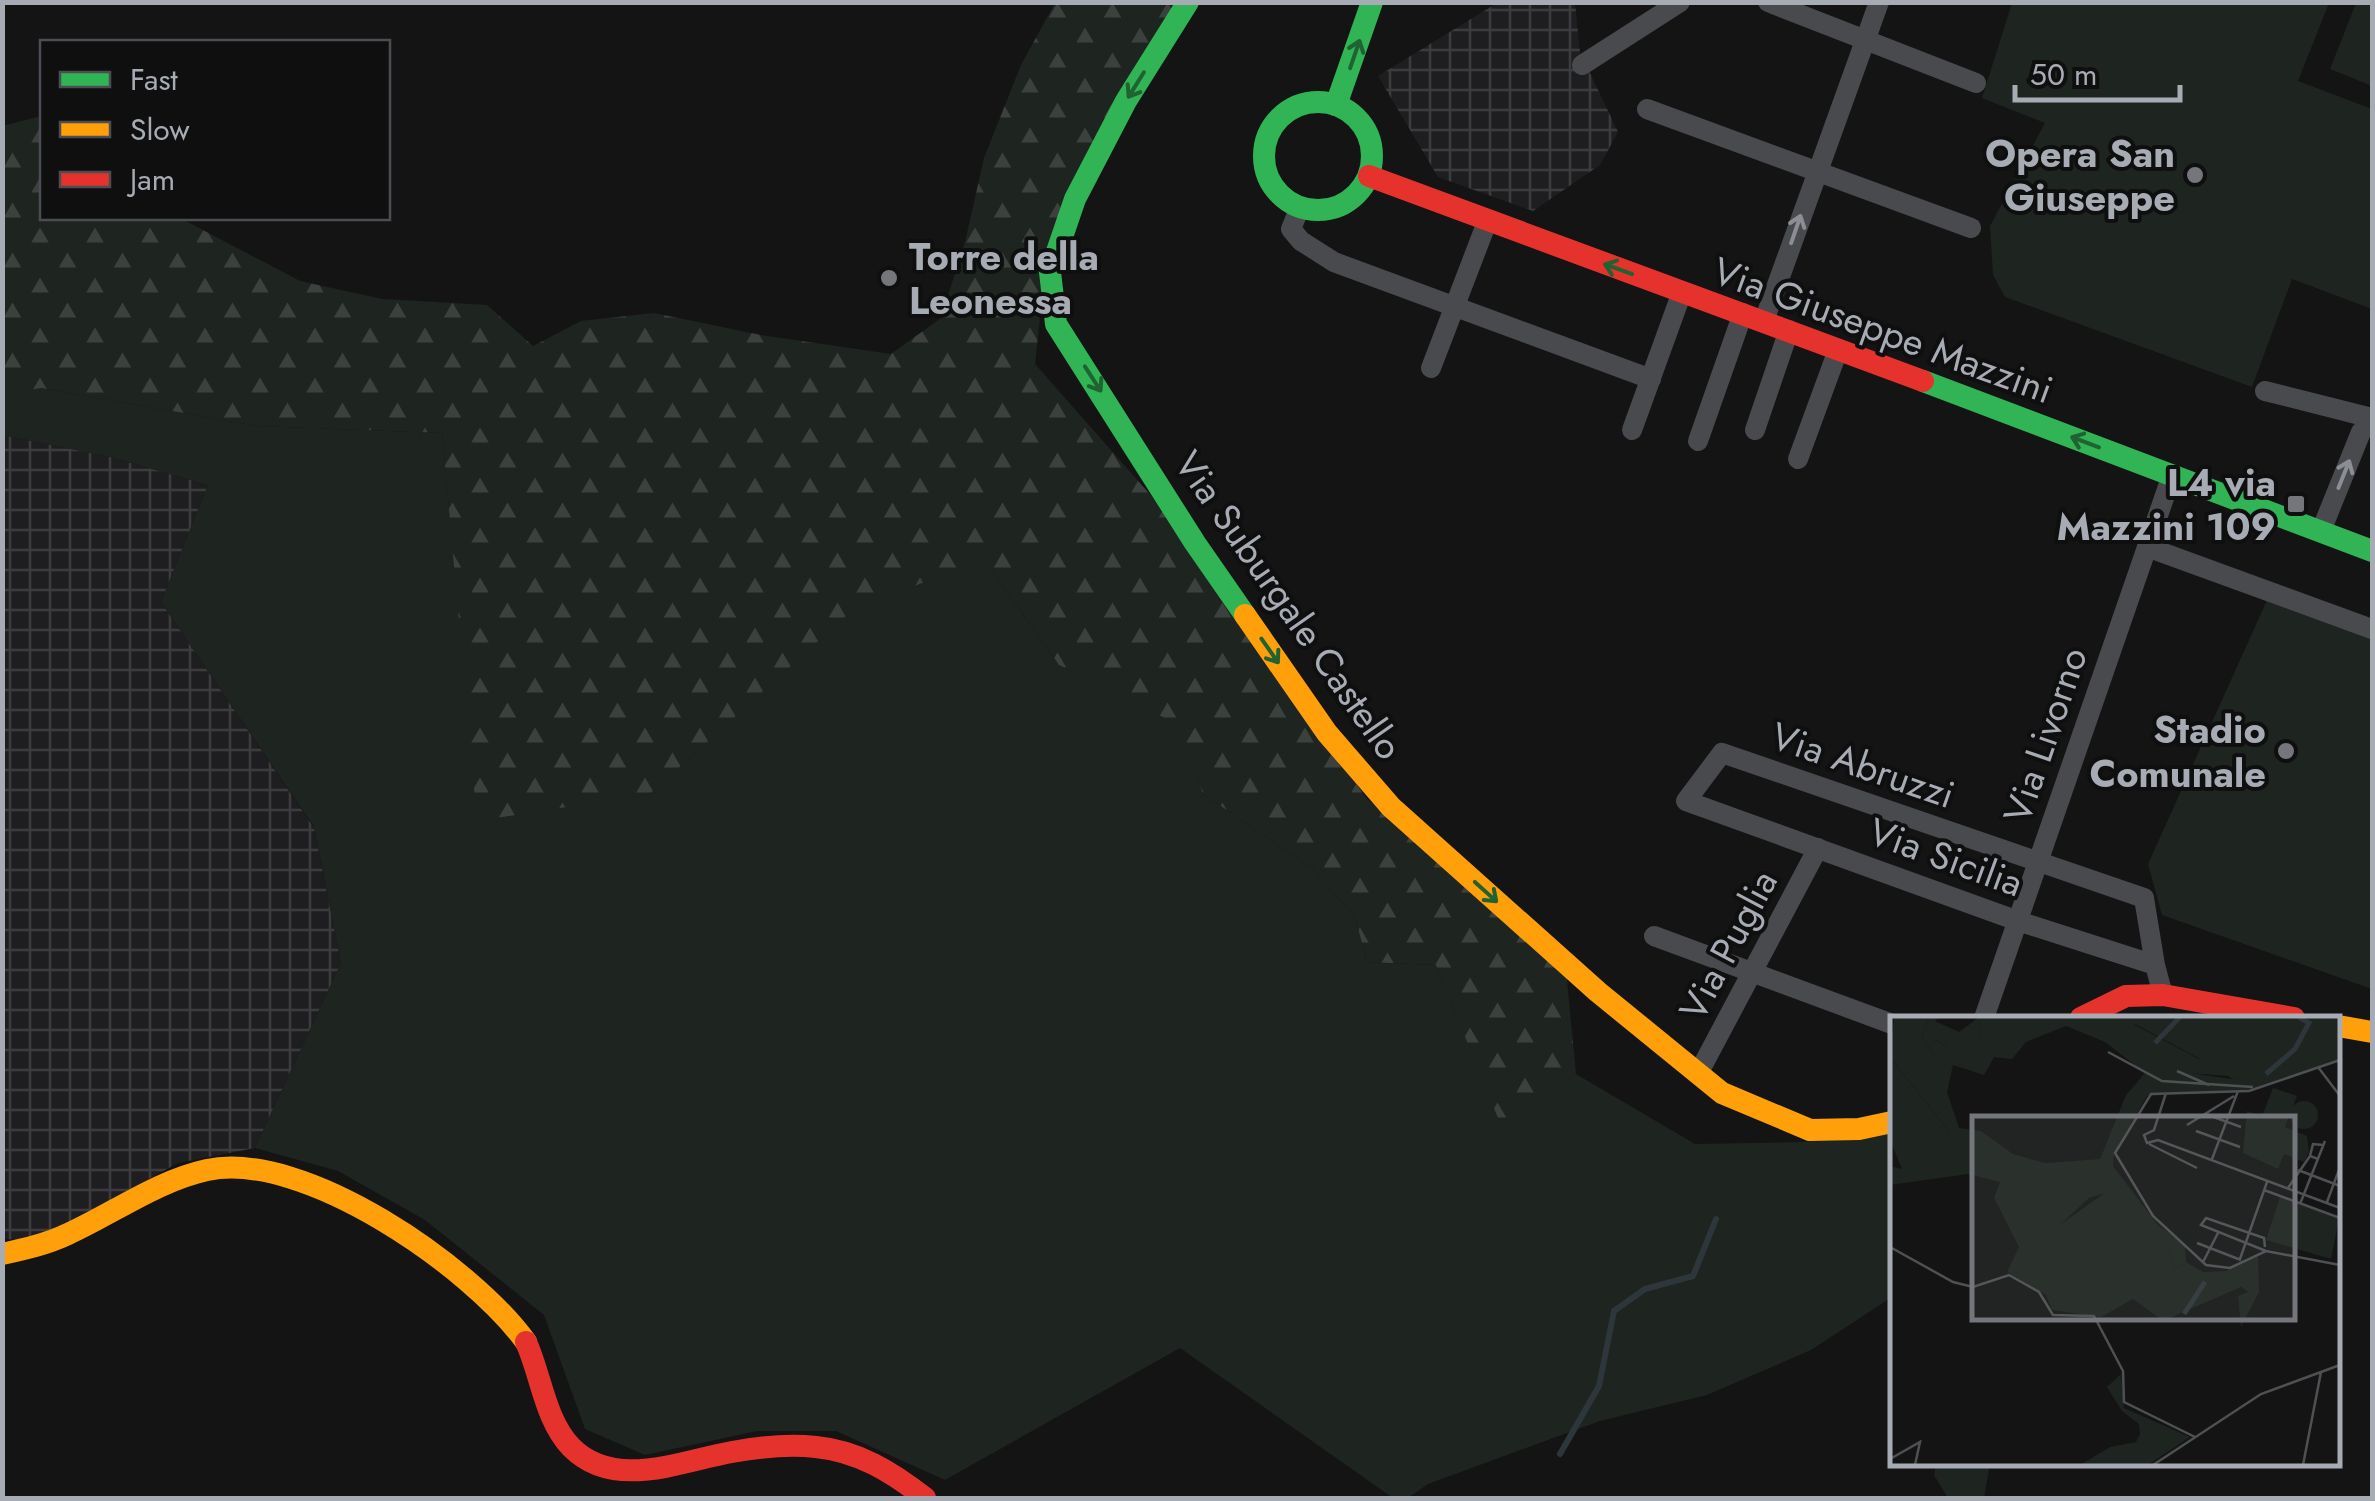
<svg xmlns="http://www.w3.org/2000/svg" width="2375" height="1501" font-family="Jost,sans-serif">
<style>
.industrial{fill:url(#industrial-grid)}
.green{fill:#1e241f}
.forest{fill:url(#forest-firs)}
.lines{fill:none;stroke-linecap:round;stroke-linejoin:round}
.stream{stroke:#2d363a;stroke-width:6}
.street{stroke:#494a4d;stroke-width:20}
.fast{stroke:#30b455;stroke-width:22}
.slow{stroke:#ff9f0a;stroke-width:22}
.jam{stroke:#e5322d;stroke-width:22}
.oneway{stroke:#206232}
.oneway2{stroke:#8b8e95}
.poi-dot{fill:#74767c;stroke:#0f0f10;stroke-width:4}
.labels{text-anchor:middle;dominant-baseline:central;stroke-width:8;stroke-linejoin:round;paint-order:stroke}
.poi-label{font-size:38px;font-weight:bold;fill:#a7abb4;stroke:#0f0f10;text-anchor:end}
.street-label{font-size:38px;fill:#a7abb4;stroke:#0f0f10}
.inset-river{fill:none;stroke:#2d363a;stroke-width:5}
.inset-road{fill:none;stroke:#4f5054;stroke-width:2.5}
.view{fill:#74767c;fill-opacity:0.15;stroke:#74767c;stroke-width:5}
.inset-edge{fill:none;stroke:#a7abb4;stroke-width:5}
</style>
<defs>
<pattern id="industrial-grid" width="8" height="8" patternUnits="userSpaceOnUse" patternTransform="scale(2.5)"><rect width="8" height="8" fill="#1e1e20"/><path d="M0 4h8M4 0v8" fill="none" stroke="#3c3c3e"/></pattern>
<pattern id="forest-firs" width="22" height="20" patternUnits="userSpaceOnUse" patternTransform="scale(2.5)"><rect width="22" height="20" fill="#1e241f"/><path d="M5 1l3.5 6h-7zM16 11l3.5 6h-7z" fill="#3c413d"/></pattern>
</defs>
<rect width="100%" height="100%" fill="#141414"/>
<g class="industrial">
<polygon points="1497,3 1575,3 1580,52 1618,132 1600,165 1533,211 1438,177 1378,76"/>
<polygon points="3,435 110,457 208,485 161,602 314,828 341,963 255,1148 178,1163 62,1227 26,1240 3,1239"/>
</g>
<g class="green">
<polygon points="2125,2 2329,3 2298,81 2372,109 2372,309 2292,279 2252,387 2005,297 1993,275 1990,226 2045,123 1982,98 2012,3"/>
<polygon points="2356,3 2372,3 2372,86 2330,69"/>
<polygon points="2,378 41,388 257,426 442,433 478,820 650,794 857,605 985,561 1059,665 1177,723 1203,794 1312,868 1355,917 1367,962 1436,965 1502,1127 1576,1074 1695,1144 1801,1142 1865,1139 1892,1133 1892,1297 1811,1350 1707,1395 1600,1421 1428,1484 1408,1498 1393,1498 1180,1348 945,1480 836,1431 757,1431 645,1455 585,1429 544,1315 425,1220 338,1171 255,1148 341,963 314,827 161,602 208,485 110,457 3,435"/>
<polygon points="2268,598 2372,637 2372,989 2162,915 2148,864"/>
<polygon points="1936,1464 1990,1464 1984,1498 1948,1498 1934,1475"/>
</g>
<polygon class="forest" points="1055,3 1186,3 1045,271 1035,364 1154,499 1367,799 1564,950 1576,1074 1502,1128 1436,965 1367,962 1355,917 1312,868 1203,794 1177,724 1059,665 985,561 857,606 650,794 477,821 442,433 257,426 41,388 3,394 2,126 42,116 42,218 180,218 300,281 382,299 487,305 533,346 581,321 654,313 761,335 891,354 941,318 965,242 984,158 1021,65"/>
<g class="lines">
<polyline class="stream" points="1560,1454 1599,1386 1614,1311 1645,1289 1693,1276 1716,1219"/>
<g class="street">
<polyline points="1768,2 1976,83"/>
<polyline points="1582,65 1680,2"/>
<polyline points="1647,109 1971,228"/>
<polyline points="1300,207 1291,229 1301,241 1334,262 1651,379"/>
<polyline points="1764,321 1879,2"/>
<polyline points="1431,368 1487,222"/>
<polyline points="2265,391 2372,418"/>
<polyline points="1632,430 1682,292"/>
<polyline points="1755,430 1789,330"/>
<polyline points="1698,441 1743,313"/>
<polyline points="1798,459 1838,350"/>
<polyline points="2321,531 2361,432 2372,421"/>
<polyline points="2147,547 2372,629"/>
<polyline points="1654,936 1892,1024"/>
<polyline points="2155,965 2144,898 1722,753 1686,801 2018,921 2155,965 2163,995"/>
<polyline points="1984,1018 2172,475"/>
<polyline points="1698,1074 1818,848"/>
</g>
<g class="fast">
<polyline points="1188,2 1126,101 1075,199 1050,272 1056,324 1195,543 1245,615"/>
<circle cx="1318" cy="156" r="54"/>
<polyline points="1336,105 1372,2"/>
<polyline points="1923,381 2372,551"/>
</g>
<g class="slow">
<polyline points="1245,615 1327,733 1391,807 1598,992 1722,1093 1810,1130 1859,1129 1892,1122"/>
<polyline points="2338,1026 2372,1032"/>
<path d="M2,1254C25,1249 47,1244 68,1234C114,1213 157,1181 207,1170C303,1149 472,1267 526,1342"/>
</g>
<g class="jam">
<polyline points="1369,176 1923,381"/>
<polyline points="2081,1018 2126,996 2163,995 2294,1018"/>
<path d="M526,1342C541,1375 545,1420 571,1447C614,1491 681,1461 732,1452C759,1447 788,1444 816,1447C858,1451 892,1472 925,1498"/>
</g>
</g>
<defs><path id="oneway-shaft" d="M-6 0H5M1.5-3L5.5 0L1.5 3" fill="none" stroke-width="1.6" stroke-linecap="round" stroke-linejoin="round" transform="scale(2.5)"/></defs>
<g class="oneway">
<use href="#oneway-shaft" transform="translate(1355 54) rotate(-71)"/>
<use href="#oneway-shaft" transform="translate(1136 85) rotate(122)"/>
<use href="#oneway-shaft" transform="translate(1618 269) rotate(-160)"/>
<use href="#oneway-shaft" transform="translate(1093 379) rotate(57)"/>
<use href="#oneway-shaft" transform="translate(2085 442) rotate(-159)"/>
<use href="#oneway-shaft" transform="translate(1270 651) rotate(55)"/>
<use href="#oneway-shaft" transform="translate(1486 892) rotate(42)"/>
</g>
<g class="oneway2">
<use href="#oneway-shaft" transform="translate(1796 229) rotate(-71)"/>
<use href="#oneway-shaft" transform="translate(2344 474) rotate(-68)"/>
</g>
<g class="poi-dot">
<circle cx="2195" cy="175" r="10"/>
<circle cx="889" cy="278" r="10"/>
<rect x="2286" y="494" width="20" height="20" rx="5"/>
<circle cx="2286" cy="751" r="10"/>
</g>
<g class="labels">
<g class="poi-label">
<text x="2175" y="153">Opera San<tspan x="2175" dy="44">Giuseppe</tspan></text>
<text x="909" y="256" text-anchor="start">Torre della<tspan x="909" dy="44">Leonessa</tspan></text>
<text x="2276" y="482">L4 via<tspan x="2276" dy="44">Mazzini 109</tspan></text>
<text x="2266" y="729">Stadio<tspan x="2266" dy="44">Comunale</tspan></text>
</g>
<g class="street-label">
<text transform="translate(1883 330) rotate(20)">Via Giuseppe Mazzini</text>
<text transform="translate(1289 605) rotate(55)">Via Suburgale Castello</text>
<text transform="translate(2045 735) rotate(-71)">Via Livorno</text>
<text transform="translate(1863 765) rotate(19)">Via Abruzzi</text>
<text transform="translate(1946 857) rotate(20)">Via Sicilia</text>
<text transform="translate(1728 945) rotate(-62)">Via Puglia</text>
</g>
</g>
<g transform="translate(1890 1016)">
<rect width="450" height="450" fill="#141414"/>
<path d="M39,1H50L45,5L69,16L89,1L93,44L52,18L44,23L57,31V41L44,40L32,20ZM247,1H450V44L360,74L338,60L300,57L310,43L245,8ZM0,41L57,113L66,137L88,153L142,159L171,208L216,176L277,231L286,253L296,246L313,256L336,255L368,240L369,276L351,311L348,280L358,276L351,271L273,305L243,283L211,301L162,294L156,279L117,256L129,231L104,182L110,166L78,158L0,169V150L12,153L0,124ZM383,72L407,80L395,111L417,120L419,136L414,146L394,138L388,153L353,137L357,95L372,100ZM400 99a14 14 0 1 1 28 0a14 14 0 1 1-28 0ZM390,181L449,203L441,243L376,224ZM231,358L234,392L300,421L258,449H190L220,431L246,426L250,418L249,408L232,395L217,371Z" fill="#1e241f"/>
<path d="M4,1H39L32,20L44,40L49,35L57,41V31L44,23L40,9L92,43L89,1H247L245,9L311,44L301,57L355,65L360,74L257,80L224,137L223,150L268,209L295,229L296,246L286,253L277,231H268L216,177L199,182L171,208L147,212L142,159L70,155L57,113L0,41ZM176,10L215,26L255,57L236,79L210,143L155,147L123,138L91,115L69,112L57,76L63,49L94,59L104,41L122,43L136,26Z" fill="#1e241f" fill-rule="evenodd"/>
<path class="inset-river" d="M265,27L290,1M376,58L405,33L419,7L409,1M294,298L315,266"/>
<path class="inset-road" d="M218,36L272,65L363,71M450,44L359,75L261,78L225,137L263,200L316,249L340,252L376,235L450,249M428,51L450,80M287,55L319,69M276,77L264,114L254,119L257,127L268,124L450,192M318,99L351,111M297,109L344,80M306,115L350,131M259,128L307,152M322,143L348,75M428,143L420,140L423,128L433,129M408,154L450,170M398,172L420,140M374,174L450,202M437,186L450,151M410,188L435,125M307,227L351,244M0,231L63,266L83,271L119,259L149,276L163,299L204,300L233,355L234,386L305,421M375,231L374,222L316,202L311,209L376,235M350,243L377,166M313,246L329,215M0,443L30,426L25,449M263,449L371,378L450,349M413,449L431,356"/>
<path class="view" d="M82,100H405V304H82Z"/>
<rect width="450" height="450" class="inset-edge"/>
</g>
<rect width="2375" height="1501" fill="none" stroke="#a7abb4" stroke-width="10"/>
<rect x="40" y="40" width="350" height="180" fill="#0f0f10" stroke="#4c4d52" stroke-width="2.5"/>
<rect x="60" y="72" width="50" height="15" fill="#30b455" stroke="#4c4d52" stroke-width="2.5"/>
<text x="130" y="90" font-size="30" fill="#a7abb4">Fast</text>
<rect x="60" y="122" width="50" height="15" fill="#ff9f0a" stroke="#4c4d52" stroke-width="2.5"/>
<text x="130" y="140" font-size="30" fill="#a7abb4">Slow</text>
<rect x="60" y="172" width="50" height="15" fill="#e5322d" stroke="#4c4d52" stroke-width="2.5"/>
<text x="130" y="190" font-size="30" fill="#a7abb4">Jam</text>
<path d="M2015 85v15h165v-15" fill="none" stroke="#a7abb4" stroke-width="5"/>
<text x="2030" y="85" font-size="30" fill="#a7abb4" stroke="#0f0f10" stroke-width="8" paint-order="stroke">50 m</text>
</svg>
